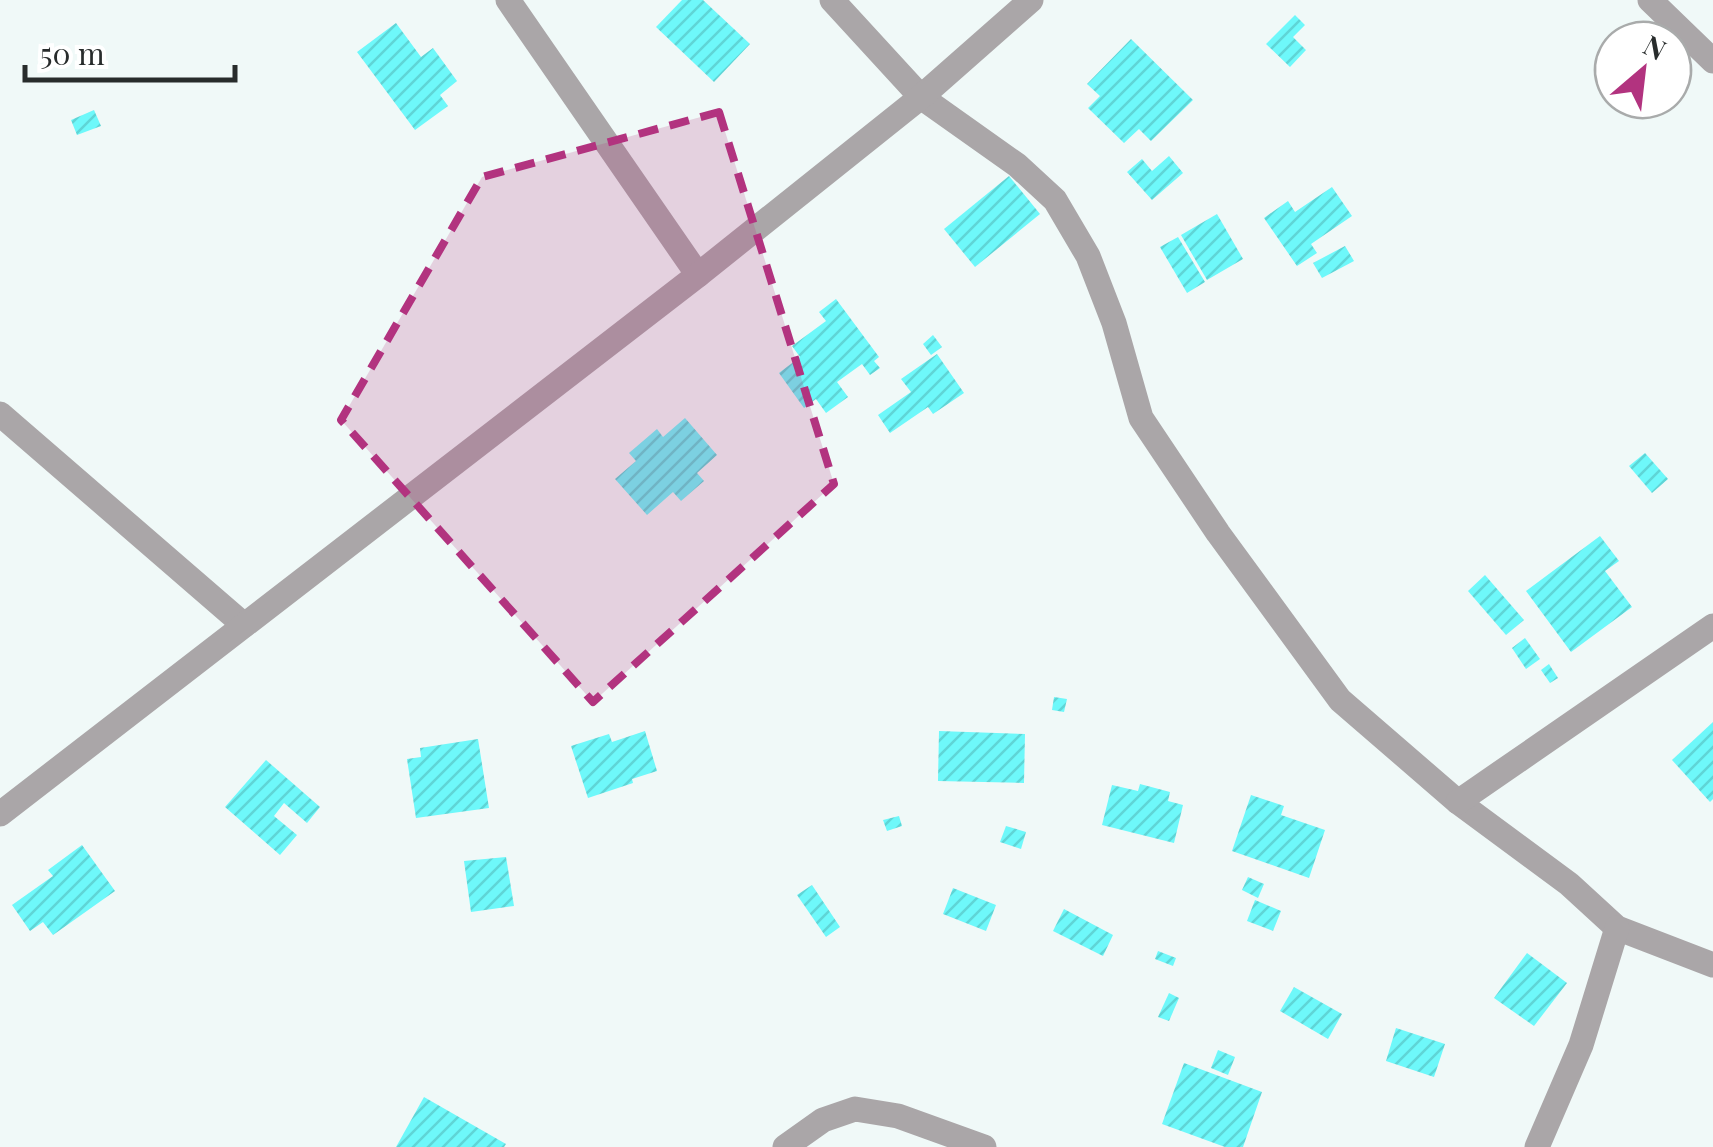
<svg xmlns="http://www.w3.org/2000/svg" width="1713" height="1147" font-family="'Playfair Display',serif">
<style>
.building{fill:url(#building-hatch)}
.lines{fill:none;stroke-linecap:round;stroke-linejoin:round}
.minor{stroke:#aaa6a8;stroke-width:25}
.marked{fill:#b2337f;fill-opacity:0.2;stroke:#b2337f;stroke-width:8;stroke-dasharray:20 12;stroke-linejoin:round}
</style>
<defs>
<pattern id="building-hatch" width="6" height="6" patternUnits="userSpaceOnUse" patternTransform="scale(2.5)"><rect width="6" height="6" fill="#6ef8fa"/><path d="M-1 1l2-2M0 6l6-6M5 7l2-2" fill="none" stroke="#5fd5d6"/></pattern>
</defs>
<rect width="100%" height="100%" fill="#f0f9f8"/>
<g class="building">
<polygon points="682,0 703,0 750,44 714,82 656,27"/>
<polygon points="1295,15 1305,25 1293,37 1306,50 1290,67 1266,44"/>
<polygon points="396,23 421,57 433,48 457,81 440,95 448,106 415,130 357,52"/>
<polygon points="1131,39 1193,100 1151,141 1139,129 1124,143 1088,108 1100,96 1087,84"/>
<polygon points="94,110 101,126 77,135 71,120"/>
<polygon points="1169,156 1183,173 1152,200 1127,172 1142,159 1152,171"/>
<polygon points="1009,176 1040,214 975,267 944,229"/>
<polygon points="1332,187 1352,216 1311,244 1317,253 1297,266 1264,218 1288,201 1295,212"/>
<polygon points="1217,214 1243,259 1207,280 1181,235"/>
<polygon points="1178,237 1205,282 1187,293 1160,247"/>
<polygon points="1345,246 1354,261 1322,278 1313,263"/>
<polygon points="836,299 879,357 874,361 880,368 870,375 862,364 837,382 848,397 826,413 816,399 804,408 779,373 800,357 792,346 826,321 819,312"/>
<polygon points="933,335 942,347 931,355 923,344"/>
<polygon points="937,354 964,393 933,414 928,407 890,433 878,415 911,392 901,379"/>
<polygon points="685,418 717,455 697,473 704,481 681,501 673,492 647,515 615,479 636,461 629,453 657,429 663,437"/>
<polygon points="1645,453 1668,479 1652,493 1629,466"/>
<polygon points="1600,536 1619,561 1605,571 1632,607 1571,652 1526,591"/>
<polygon points="1485,575 1524,620 1506,635 1468,591"/>
<polygon points="1525,638 1540,659 1526,669 1512,648"/>
<polygon points="1549,664 1558,678 1550,683 1541,670"/>
<polygon points="1054,697 1067,699 1064,712 1052,710"/>
<polygon points="1713,722 1713,799 1710,802 1672,760"/>
<polygon points="645,731 657,771 632,779 633,783 588,798 571,746 609,734 612,742"/>
<polygon points="939,731 1025,734 1024,783 938,781"/>
<polygon points="478,739 489,808 416,818 407,759 421,757 420,748"/>
<polygon points="266,760 320,807 307,823 284,803 274,816 297,835 280,855 225,807"/>
<polygon points="1140,784 1170,792 1168,801 1183,805 1174,843 1102,825 1112,785 1138,791"/>
<polygon points="1251,795 1284,806 1281,815 1325,830 1309,878 1232,851"/>
<polygon points="899,816 902,826 887,831 883,820"/>
<polygon points="1006,826 1026,832 1021,849 1000,842"/>
<polygon points="82,845 115,891 53,935 43,922 30,931 12,905 53,876 48,870"/>
<polygon points="506,857 514,906 471,912 464,861"/>
<polygon points="1248,877 1264,884 1258,898 1242,890"/>
<polygon points="812,885 840,927 826,937 797,895"/>
<polygon points="953,888 996,905 986,931 943,914"/>
<polygon points="1255,900 1281,911 1273,931 1247,921"/>
<polygon points="1064,909 1113,935 1103,956 1053,931"/>
<polygon points="1158,951 1176,958 1173,966 1155,959"/>
<polygon points="1527,953 1567,983 1534,1026 1494,998"/>
<polygon points="1294,987 1342,1014 1328,1039 1280,1011"/>
<polygon points="1169,993 1179,998 1169,1021 1158,1017"/>
<polygon points="1396,1028 1445,1044 1434,1077 1386,1061"/>
<polygon points="1218,1050 1235,1057 1228,1075 1211,1068"/>
<polygon points="1184,1063 1262,1092 1243,1147 1225,1147 1162,1124"/>
<polygon points="424,1097 506,1144 504,1147 396,1147"/>
</g>
<g class="lines">
<g class="minor">
<polyline points="508,0 698,275"/>
<polyline points="832,0 921,97 1017,165 1055,200 1088,256 1114,323 1141,418 1218,533 1340,700 1458,802 1569,884 1617,928 1713,965"/>
<polyline points="1650,0 1713,61"/>
<polyline points="0,414 244,625"/>
<polyline points="1458,802 1713,626"/>
<polyline points="0,814 698,275 921,97 1031,0"/>
<polyline points="785,1147 823,1120 855,1109 898,1116 984,1147"/>
<polyline points="1537,1147 1581,1045 1617,928"/>
</g>
</g>
<path class="marked" d="M719,112L834,484L593,702L341,420L482,177Z"/>
<g transform="translate(1643 70) rotate(28)"><circle r="48" fill="#ffffff" stroke="#a9abab" stroke-width="2.5"/>
<path d="M0-8L18 38L0 25L-18 38Z" fill="#b2337f"/>
<text y="-15" font-size="28" font-weight="bold" text-anchor="middle" fill="#282c2c">N</text>
</g>
<path d="M25 65v15h210v-15" fill="none" stroke="#282c2c" stroke-width="5"/>
<text x="40" y="65" font-size="30" fill="#282c2c" stroke="#ffffff" stroke-width="8" paint-order="stroke">50 m</text>
</svg>
